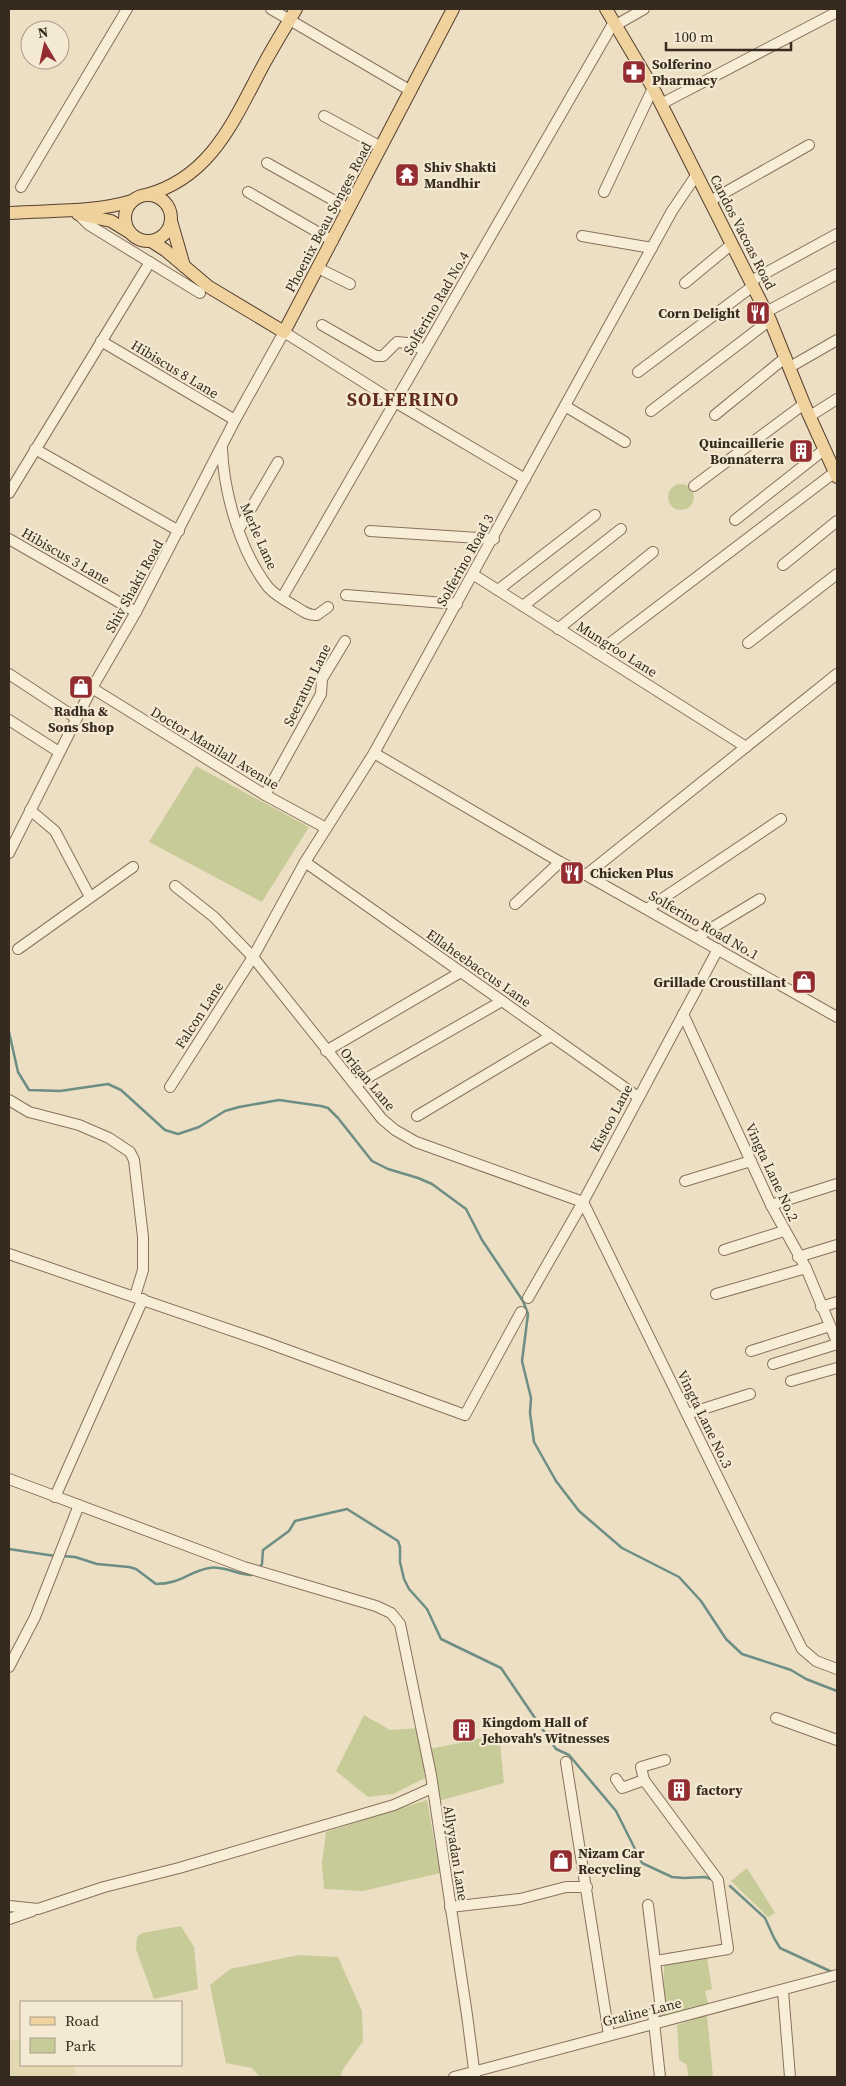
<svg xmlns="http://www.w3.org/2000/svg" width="846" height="2086" font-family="'Source Serif 4',serif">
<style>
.farmland{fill:#e2d9b2}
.green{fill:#c7cb98}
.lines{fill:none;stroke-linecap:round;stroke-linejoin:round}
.stream{stroke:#6d8e85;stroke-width:2.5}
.minor-casing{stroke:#87715b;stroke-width:12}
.major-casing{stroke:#553f2f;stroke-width:14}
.minor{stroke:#f8edd7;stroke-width:10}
.major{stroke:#efd29d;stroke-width:12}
.labels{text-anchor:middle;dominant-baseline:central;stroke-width:4.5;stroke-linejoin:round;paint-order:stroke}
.poi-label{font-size:14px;font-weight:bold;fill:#372a1f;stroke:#f4ead3;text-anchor:start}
.street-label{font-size:14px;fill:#372a1f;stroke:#f4ead3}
.district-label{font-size:19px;font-weight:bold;letter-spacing:1px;fill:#632b1f;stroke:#f4ead3}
</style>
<rect width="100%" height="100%" fill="#eddfc4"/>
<polygon class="farmland" points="21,2039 21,2065 74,2065 77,2077 9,2077 9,2041"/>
<g class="green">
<circle cx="681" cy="497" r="13"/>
<polygon points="196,766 309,827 262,902 149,842"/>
<polygon points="364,1715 390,1730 419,1728 425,1778 393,1794 368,1797 336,1771"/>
<polygon points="499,1733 504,1783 438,1801 429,1749 470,1741"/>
<polygon points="427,1800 440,1873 363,1891 324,1889 322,1863 326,1832"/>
<polygon points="747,1868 775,1913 768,1917 731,1881"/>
<polygon points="181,1926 194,1947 198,1989 154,1999 136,1949 137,1937 142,1933"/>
<polygon points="299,1955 338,1957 362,2011 363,2041 342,2071 341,2077 260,2077 252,2068 226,2063 210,1985 230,1969"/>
<polygon points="707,1957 712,1989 705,1991 709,2007 663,2017 664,1965"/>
<polygon points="707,2015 713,2077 688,2077 687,2065 679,2060 677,2025"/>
</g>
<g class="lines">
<g class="stream">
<polyline points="9,1032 18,1072 29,1090 60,1091 108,1084 121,1090 165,1130 178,1134 199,1127 225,1111 239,1107 279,1100 321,1106 328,1108 338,1118 372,1161 388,1169 418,1178 432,1184 466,1209 482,1240 523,1301 528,1314 522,1361 531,1398 530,1413 534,1442 556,1481 579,1511 622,1548 679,1577 701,1601 726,1639 742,1654 791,1670 806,1679 837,1691"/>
<polyline points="9,1549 55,1556"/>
<path d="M63,1556L75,1557L97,1564L129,1567L136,1569L156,1584C180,1584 188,1572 209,1568C222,1565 238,1575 251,1575L253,1573"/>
<polyline points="259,1568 262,1564 263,1550 289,1531 295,1521 347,1509 398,1541 400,1547 400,1562 404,1579 409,1589 427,1609 441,1639 501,1668 556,1749 569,1755 616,1811 642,1863 672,1877 684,1878 705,1877 714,1880"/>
<polyline points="730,1886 765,1918 774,1938 780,1948 832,1972"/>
</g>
<defs>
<g id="minor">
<polyline points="271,9 411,91"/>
<polyline points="616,25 644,9"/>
<polyline points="661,104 837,12"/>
<polyline points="324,116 381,147"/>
<polyline points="267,163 349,209"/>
<polyline points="21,187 127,9"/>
<polyline points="248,192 333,241"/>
<polyline points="604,192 653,88"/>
<polyline points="710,201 809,145"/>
<polyline points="78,214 89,225 200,293"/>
<polyline points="582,236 652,248"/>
<polyline points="318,268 350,284"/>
<polyline points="751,281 837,234"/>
<polyline points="685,283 732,244"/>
<polyline points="766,312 837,274"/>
<polyline points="322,325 376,356 383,356 397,342 407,343 425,350"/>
<polyline points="101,341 235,420"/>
<polyline points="790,367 837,340"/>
<polyline points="638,372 753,286"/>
<polyline points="565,406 625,442"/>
<polyline points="651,411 770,320"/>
<polyline points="715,415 786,357"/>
<polyline points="810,416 837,399"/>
<polyline points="35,449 179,531"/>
<path d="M222,449C224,493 240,551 268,587C275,595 284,600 293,605C301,610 308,616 317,615L328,607"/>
<polyline points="694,486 804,404"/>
<polyline points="9,493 150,262"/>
<polyline points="735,520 825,449"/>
<polyline points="239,529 278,462"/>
<polyline points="370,531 494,539"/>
<polyline points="9,539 136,612"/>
<polyline points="783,565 837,521"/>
<polyline points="474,575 746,747"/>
<polyline points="498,590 595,515"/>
<polyline points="346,595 457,604"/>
<polyline points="282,598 614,22"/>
<polyline points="523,606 621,529"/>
<polyline points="558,629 653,552"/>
<polyline points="748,643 837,574"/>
<polyline points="597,653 835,472"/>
<polyline points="9,674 76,718"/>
<polyline points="92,688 265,795 326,828"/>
<polyline points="9,720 59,752"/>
<polyline points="374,753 560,862 586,875 837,1017"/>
<polyline points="265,795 321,694 322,679 345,641"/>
<polyline points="30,810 55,831 90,897"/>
<polyline points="9,853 92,688 136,612 235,420 284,332 395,402 525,479"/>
<polyline points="305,862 638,1097"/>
<polyline points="586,875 837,674"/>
<polyline points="175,886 214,917 253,957 382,1119 395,1130 416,1142 583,1202"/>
<polyline points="515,904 560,862"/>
<polyline points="647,909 781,819"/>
<polyline points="697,937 760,899"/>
<polyline points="18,949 133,867"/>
<polyline points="683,1014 771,1205 806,1268 837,1342"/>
<polyline points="326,1051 461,972"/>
<polyline points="355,1085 502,1001"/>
<polyline points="170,1087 253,957 305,862 374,753 672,211 697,174"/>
<polyline points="9,1100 29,1112 79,1125 109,1138 130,1152 134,1160 143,1237 143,1270 135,1296"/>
<polyline points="417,1116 551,1036"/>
<polyline points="685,1181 751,1161"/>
<polyline points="583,1202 802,1649 816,1661 837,1669"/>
<polyline points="771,1205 837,1184"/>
<polyline points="724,1250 784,1231"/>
<polyline points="9,1254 265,1342 465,1415 521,1312"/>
<polyline points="798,1257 837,1245"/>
<polyline points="716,1294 806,1268"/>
<polyline points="528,1298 583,1202 718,949"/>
<polyline points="821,1307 837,1302"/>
<polyline points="751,1351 830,1326"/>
<polyline points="773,1364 837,1344"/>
<polyline points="791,1381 837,1368"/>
<polyline points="687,1414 750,1394"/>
<polyline points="9,1479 244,1567 376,1606 391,1613 400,1624 431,1775 467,2015 475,2077"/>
<polyline points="55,1497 143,1299"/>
<polyline points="9,1667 35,1617 79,1505"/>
<polyline points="776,1718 837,1740"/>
<polyline points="566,1762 609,2035"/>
<polyline points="616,1779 622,1788 644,1780 718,1880 728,1949 656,1961"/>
<polyline points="644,1780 641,1767 665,1760"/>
<polyline points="648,1905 661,2009 653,2013 660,2077"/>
<polyline points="9,1906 38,1909 104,1887 179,1868 394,1805 432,1788"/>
<polyline points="450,1907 520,1899 566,1887 587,1887"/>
<polyline points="9,1919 32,1911"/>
<polyline points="783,1991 790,2077"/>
<polyline points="454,2077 837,1975"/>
</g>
<g id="major">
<polyline points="606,9 653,88 770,320 804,404 837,477"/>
<circle cx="148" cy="218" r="23"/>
<path d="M146,195C213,177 235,117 265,62C275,44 286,26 296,9"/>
<path d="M9,213C50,210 92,213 132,201"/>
<polyline points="78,214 111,221 129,232"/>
<polyline points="171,221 184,266"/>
<polyline points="151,241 165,250 209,287 284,332 453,9"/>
</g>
</defs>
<use href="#minor" class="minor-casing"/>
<use href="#major" class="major-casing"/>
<use href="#minor" class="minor"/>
<use href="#major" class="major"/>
</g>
<defs>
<symbol id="pharmacy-square" viewBox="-11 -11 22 22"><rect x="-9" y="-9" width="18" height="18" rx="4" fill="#942d31" stroke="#f4ead3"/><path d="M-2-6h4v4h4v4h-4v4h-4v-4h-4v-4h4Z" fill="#fff"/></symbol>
<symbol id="temple-square" viewBox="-11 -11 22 22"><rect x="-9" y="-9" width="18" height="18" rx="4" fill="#942d31" stroke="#f4ead3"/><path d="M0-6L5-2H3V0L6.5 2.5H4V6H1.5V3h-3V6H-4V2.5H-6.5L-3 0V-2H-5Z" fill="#fff"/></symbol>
<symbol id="restaurant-square" viewBox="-11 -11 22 22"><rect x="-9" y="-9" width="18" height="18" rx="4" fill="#942d31" stroke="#f4ead3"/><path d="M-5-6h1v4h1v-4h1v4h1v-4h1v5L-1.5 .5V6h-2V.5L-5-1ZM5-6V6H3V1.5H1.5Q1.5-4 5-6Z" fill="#fff"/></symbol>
<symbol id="building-square" viewBox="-11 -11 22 22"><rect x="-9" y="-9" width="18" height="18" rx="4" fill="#942d31" stroke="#f4ead3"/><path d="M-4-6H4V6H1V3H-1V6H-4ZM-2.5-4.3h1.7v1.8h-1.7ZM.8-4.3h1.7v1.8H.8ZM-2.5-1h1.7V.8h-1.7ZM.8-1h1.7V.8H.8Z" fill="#fff"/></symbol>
<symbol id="shop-square" viewBox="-11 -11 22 22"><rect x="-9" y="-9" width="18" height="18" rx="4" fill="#942d31" stroke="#f4ead3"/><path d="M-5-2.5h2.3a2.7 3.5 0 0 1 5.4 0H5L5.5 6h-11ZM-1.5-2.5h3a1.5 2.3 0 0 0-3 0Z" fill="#fff"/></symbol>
</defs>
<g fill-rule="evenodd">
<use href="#pharmacy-square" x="620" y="58" width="28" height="28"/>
<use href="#temple-square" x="393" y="161" width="28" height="28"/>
<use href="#restaurant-square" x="744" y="299" width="28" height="28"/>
<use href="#building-square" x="787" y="437" width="28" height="28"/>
<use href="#shop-square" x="67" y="673" width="28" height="28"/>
<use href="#restaurant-square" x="558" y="859" width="28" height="28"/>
<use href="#shop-square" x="790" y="968" width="28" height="28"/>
<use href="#building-square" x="450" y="1716" width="28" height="28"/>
<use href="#building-square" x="665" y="1776" width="28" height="28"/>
<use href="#shop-square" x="547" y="1847" width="28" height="28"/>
</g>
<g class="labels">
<g class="poi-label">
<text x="652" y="64">Solferino<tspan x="652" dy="16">Pharmacy</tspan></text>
<text x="424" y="167">Shiv Shakti<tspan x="424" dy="16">Mandhir</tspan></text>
<text x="740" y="313" text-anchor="end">Corn Delight</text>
<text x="784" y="443" text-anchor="end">Quincaillerie<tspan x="784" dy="16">Bonnaterra</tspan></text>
<text x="81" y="711" text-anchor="middle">Radha &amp;<tspan x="81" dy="16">Sons Shop</tspan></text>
<text x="590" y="873">Chicken Plus</text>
<text x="786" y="982" text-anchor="end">Grillade Croustillant</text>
<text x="482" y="1722">Kingdom Hall of<tspan x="482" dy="16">Jehovah's Witnesses</tspan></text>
<text x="696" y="1790">factory</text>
<text x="578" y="1853">Nizam Car<tspan x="578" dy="16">Recycling</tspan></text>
</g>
<g class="street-label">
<text transform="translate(328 217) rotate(-62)">Phoenix Beau Songes Road</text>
<text transform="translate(743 232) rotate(63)">Candos Vacoas Road</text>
<text transform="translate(436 303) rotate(-60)">Solferino Rad No.4</text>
<text transform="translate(175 369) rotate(31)">Hibiscus 8 Lane</text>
<text transform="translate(259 536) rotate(66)">Merle Lane</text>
<text transform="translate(66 556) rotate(30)">Hibiscus 3 Lane</text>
<text transform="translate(465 560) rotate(-61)">Solferino Road 3</text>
<text transform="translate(134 586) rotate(-61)">Shiv Shakti Road</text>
<text transform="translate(617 649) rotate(32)">Mungroo Lane</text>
<text transform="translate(307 685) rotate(-64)">Seeratun Lane</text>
<text transform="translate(215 748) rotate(31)">Doctor Manilall Avenue</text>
<text transform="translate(704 925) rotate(30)">Solferino Road No.1</text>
<text transform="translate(479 968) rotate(35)">Ellaheebaccus Lane</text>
<text transform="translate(199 1015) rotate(-57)">Falcon Lane</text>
<text transform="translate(368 1079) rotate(50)">Origan Lane</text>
<text transform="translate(611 1118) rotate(-62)">Kistoo Lane</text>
<text transform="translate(772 1172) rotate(65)">Vingta Lane No.2</text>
<text transform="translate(705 1419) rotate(64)">Vingta Lane No.3</text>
<text transform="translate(456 1853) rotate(81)">Allyyadan Lane</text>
<text transform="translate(642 2012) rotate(-14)">Graline Lane</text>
</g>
<g class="district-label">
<text x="403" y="399">SOLFERINO</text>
</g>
</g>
<rect width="846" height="2086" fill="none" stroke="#372a1f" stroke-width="20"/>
<rect x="20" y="2001" width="162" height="65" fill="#f4ead3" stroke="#a89d8b"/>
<rect x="30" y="2017" width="25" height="8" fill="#efd29d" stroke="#a89d8b"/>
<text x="65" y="2026" font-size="15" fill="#372a1f">Road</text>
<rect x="30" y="2038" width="25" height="15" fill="#c7cb98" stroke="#a89d8b"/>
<text x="65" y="2051" font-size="15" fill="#372a1f">Park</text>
<g transform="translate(45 45) rotate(351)"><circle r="24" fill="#f4ead3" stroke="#a89d8b"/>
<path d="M0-4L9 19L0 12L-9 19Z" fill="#942d31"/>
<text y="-8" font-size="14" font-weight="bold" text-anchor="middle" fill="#372a1f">N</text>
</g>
<path d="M666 42v8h125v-8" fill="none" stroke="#372a1f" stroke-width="2.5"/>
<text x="674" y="42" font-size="15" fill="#372a1f" stroke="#f4ead3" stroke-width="4" paint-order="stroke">100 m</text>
</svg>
